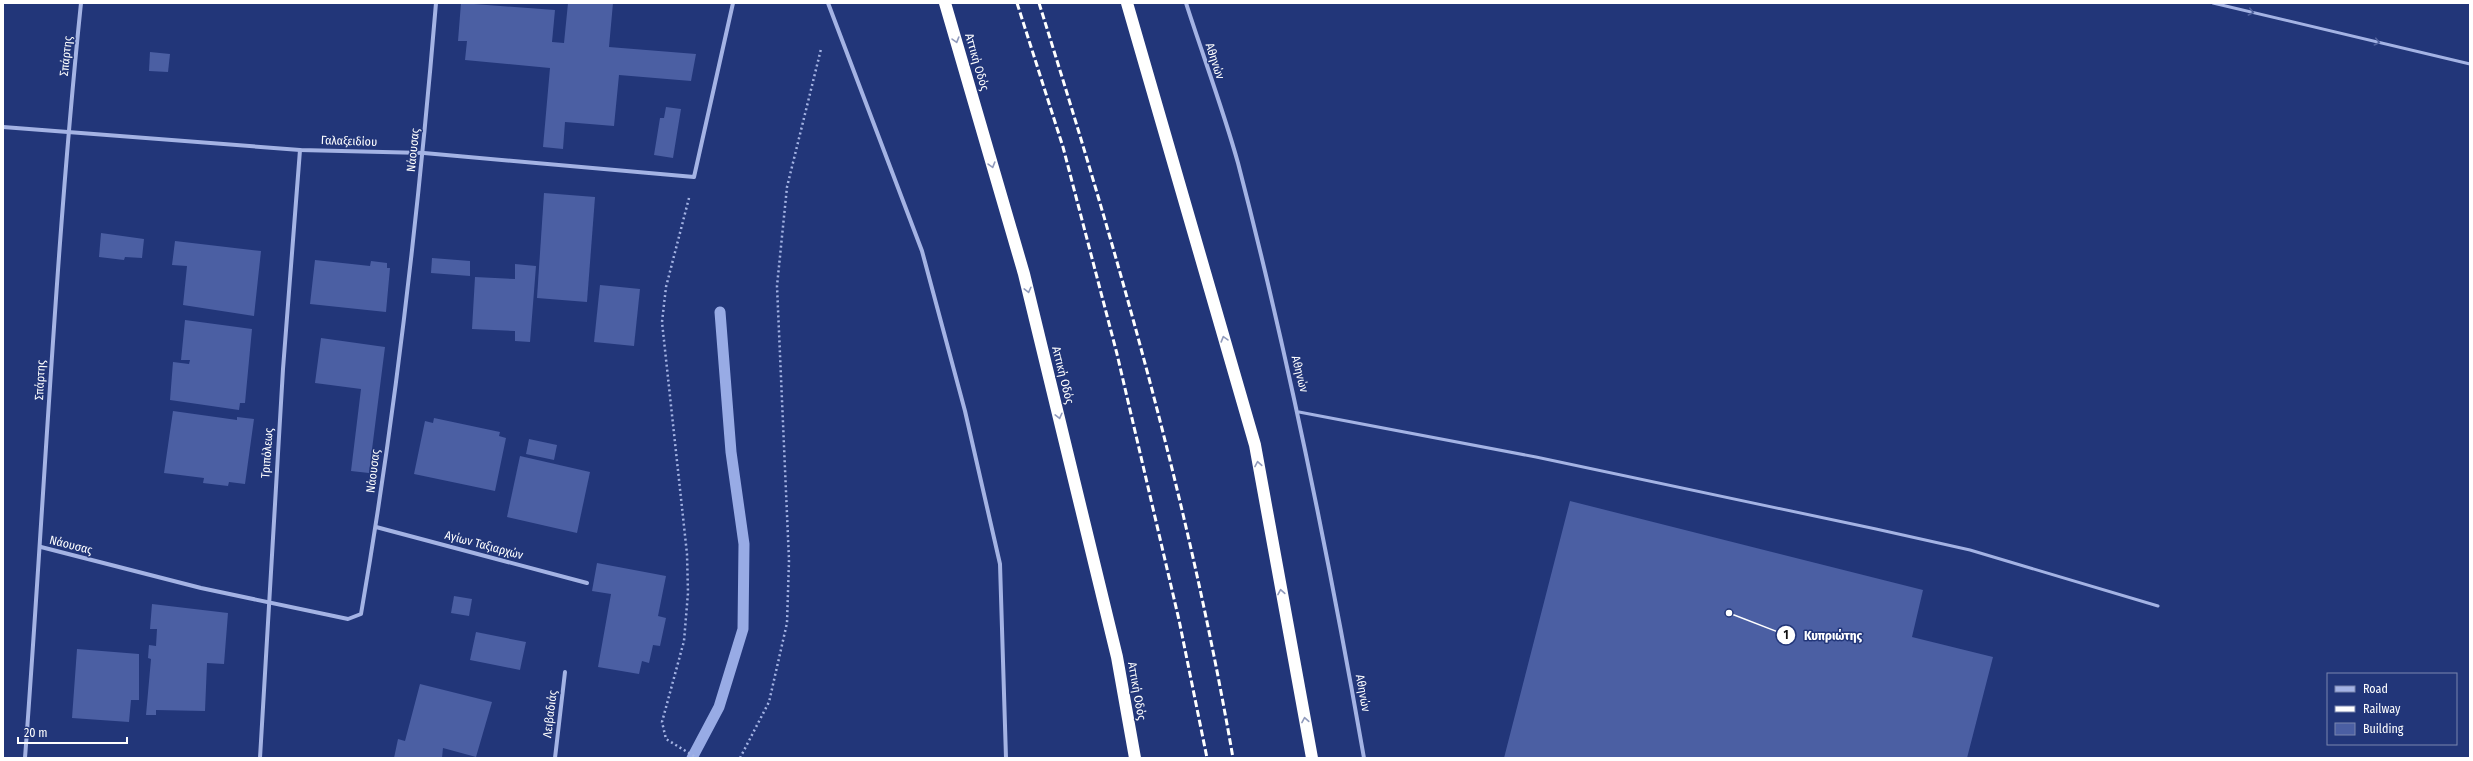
<svg xmlns="http://www.w3.org/2000/svg" width="2473" height="761" font-family="'Fira Sans Condensed',sans-serif">
<style>
.lines{fill:none;stroke-linecap:round;stroke-linejoin:round}
.stream{stroke:#98abe5;stroke-width:11}
.building{fill:#4b5fa3}
.path{stroke:#a4b3e4;stroke-width:2.5;stroke-dasharray:2 3;stroke-linecap:butt}
.lane{stroke:#a4b3e4;stroke-width:3}
.street{stroke:#a4b3e4;stroke-width:4}
.highway{stroke:#fff;stroke-width:12}
.rail{stroke:#fff;stroke-width:3;stroke-dasharray:7 3;stroke-linecap:butt}
.oneway{stroke:#50629e}
.oneway2{stroke:#909abc}
.labels{text-anchor:middle;dominant-baseline:central;stroke-width:3;stroke-linejoin:round;paint-order:stroke}
.street-label{font-size:12px;fill:#fff;stroke:#223679}
.leader{fill:none;stroke:#fff;stroke-width:1.5}
.callout-dot{fill:#fff;stroke:#223679;stroke-width:1.5}
.mark-label{font-size:12px;text-anchor:middle;font-weight:bold;fill:#111}
.callout-label{font-size:13px;text-anchor:middle;font-weight:bold;fill:#fff;stroke:#223679;stroke-width:3;stroke-linejoin:round;paint-order:stroke}
</style>
<rect width="100%" height="100%" fill="#223679"/>
<g class="lines">
<polyline class="stream" points="692,758 719,707 743,629 744,544 731,452 720,312"/>
</g>
<g class="building">
<polygon points="461,3 555,10 552,42 564,43 568,3 613,3 609,47 696,54 691,81 619,75 614,126 565,122 563,149 543,147 550,68 465,60 467,41 458,41"/>
<polygon points="150,52 170,54 168,72 149,71"/>
<polygon points="666,107 681,109 673,158 654,155 660,118 664,118"/>
<polygon points="544,193 595,197 587,302 537,298"/>
<polygon points="101,233 144,239 142,258 125,257 124,260 99,257"/>
<polygon points="175,241 261,251 254,316 183,305 187,266 172,265"/>
<polygon points="432,258 470,261 470,276 431,273"/>
<polygon points="315,260 370,266 371,261 387,263 387,268 390,268 386,312 310,304"/>
<polygon points="515,264 536,266 530,342 515,341 515,331 472,329 475,277 515,279"/>
<polygon points="600,285 640,289 634,346 594,342"/>
<polygon points="185,320 252,329 245,403 240,403 239,410 170,400 173,362 189,364 190,360 181,360"/>
<polygon points="321,338 385,347 369,473 351,471 361,389 315,383"/>
<polygon points="173,411 237,420 237,417 254,419 245,484 229,482 228,486 203,483 204,478 164,473"/>
<polygon points="434,418 500,432 499,436 506,438 495,491 414,474 425,421 433,423"/>
<polygon points="529,439 557,445 554,460 526,454"/>
<polygon points="520,456 590,472 577,533 507,517"/>
<polygon points="1570,501 1923,590 1912,637 1993,657 1967,758 1504,758"/>
<polygon points="597,563 666,576 658,616 666,618 660,646 653,645 649,663 642,661 639,674 598,667 611,594 592,591"/>
<polygon points="454,596 472,599 469,616 451,613"/>
<polygon points="152,604 228,613 224,664 207,663 205,711 156,710 156,715 146,715 151,659 148,658 149,645 156,646 157,629 150,629"/>
<polygon points="476,632 526,642 520,670 470,660"/>
<polygon points="77,649 139,654 139,700 131,700 129,722 72,718"/>
<polygon points="420,684 492,702 476,757 443,748 442,758 394,758 398,739 405,741"/>
</g>
<g class="lines">
<g class="path">
<polyline points="689,198 666,287 662,322 687,554 688,593 684,641 662,722 666,739 697,758"/>
<polyline points="740,758 769,702 787,623 789,560 777,286 787,187 821,49"/>
</g>
<g class="lane">
<polyline points="2213,3 2470,64"/>
<polyline points="1299,412 1536,457 1876,529 1970,550 2158,606"/>
</g>
<g class="street">
<polyline points="828,3 922,251 965,411 1000,564 1006,758"/>
<path d="M1186,3C1203,56 1223,109 1238,163C1289,359 1329,558 1364,758"/>
<polyline points="3,127 300,150 424,153 694,177 733,3"/>
<polyline points="376,527 587,583"/>
<path d="M41,547L201,588L348,619L361,614C396,412 419,207 436,3"/>
<path d="M25,758C44,506 55,254 81,3"/>
<polyline points="260,758 283,369 300,150"/>
<polyline points="555,758 565,672"/>
</g>
<g class="highway">
<polyline points="945,3 1024,274 1117,657 1135,758"/>
<polyline points="1127,3 1255,445 1312,758"/>
</g>
<g class="rail">
<polyline points="1017,3 1063,147 1117,354 1179,620 1207,758"/>
<path d="M1039,3C1117,251 1189,502 1233,758"/>
</g>
</g>
<defs><path id="oneway-chevron" d="M-2-3.5L2.5 0L-2 3.5" fill="none" stroke-width="1.6" stroke-linecap="round" stroke-linejoin="round"/></defs>
<g class="oneway">
<use href="#oneway-chevron" transform="translate(2251 12) rotate(13)"/>
<use href="#oneway-chevron" transform="translate(2377 42) rotate(13)"/>
</g>
<g class="oneway2">
<use href="#oneway-chevron" transform="translate(956 40) rotate(74)"/>
<use href="#oneway-chevron" transform="translate(992 165) rotate(74)"/>
<use href="#oneway-chevron" transform="translate(1028 290) rotate(76)"/>
<use href="#oneway-chevron" transform="translate(1224 339) rotate(-106)"/>
<use href="#oneway-chevron" transform="translate(1059 416) rotate(76)"/>
<use href="#oneway-chevron" transform="translate(1258 464) rotate(-100)"/>
<use href="#oneway-chevron" transform="translate(1281 592) rotate(-100)"/>
<use href="#oneway-chevron" transform="translate(1305 720) rotate(-100)"/>
</g>
<g class="labels">
<g class="street-label">
<text transform="translate(66 56) rotate(-84)">Σπάρτης</text>
<text transform="translate(1215 61) rotate(72)">Αθηνών</text>
<text transform="translate(977 62) rotate(74)">Αττική Οδός</text>
<text transform="translate(349 141) rotate(2)">Γαλαξειδίου</text>
<text transform="translate(413 150) rotate(-84)">Νάουσας</text>
<text transform="translate(1300 374) rotate(76)">Αθηνών</text>
<text transform="translate(1063 375) rotate(76)">Αττική Οδός</text>
<text transform="translate(40 380) rotate(-87)">Σπάρτης</text>
<text transform="translate(267 453) rotate(-86)">Τριπόλεως</text>
<text transform="translate(373 471) rotate(-83)">Νάουσας</text>
<text transform="translate(71 545) rotate(14)">Νάουσας</text>
<text transform="translate(484 545) rotate(15)">Αγίων Ταξιαρχών</text>
<text transform="translate(1137 691) rotate(80)">Αττική Οδός</text>
<text transform="translate(1363 693) rotate(80)">Αθηνών</text>
<text transform="translate(550 714) rotate(-83)">Λειβαδιάς</text>
</g>
</g>
<path class="leader" d="M1729 613L1786 635"/>
<g class="callout-dot">
<circle cx="1729" cy="613" r="4"/>
<circle cx="1786" cy="635" r="10"/>
</g>
<g class="mark-label">
<text x="1786" y="639">1</text>
</g>
<g class="callout-label">
<text x="1833" y="640">Κυπριώτης</text>
</g>
<rect width="2473" height="761" fill="none" stroke="#ffffff" stroke-width="8"/>
<rect x="2327" y="673" width="130" height="72" fill="#223679" stroke="#7a86af"/>
<rect x="2335" y="686" width="20" height="6" fill="#a4b3e4" stroke="#7a86af"/>
<text x="2363" y="693" font-size="12" fill="#ffffff">Road</text>
<rect x="2335" y="706" width="20" height="6" fill="#ffffff" stroke="#7a86af"/>
<text x="2363" y="713" font-size="12" fill="#ffffff">Railway</text>
<rect x="2335" y="723" width="20" height="12" fill="#4b5fa3" stroke="#7a86af"/>
<text x="2363" y="733" font-size="12" fill="#ffffff">Building</text>
<path d="M18 737v6h109v-6" fill="none" stroke="#ffffff" stroke-width="2"/>
<text x="24" y="737" font-size="12" fill="#ffffff" stroke="#223679" stroke-width="3" paint-order="stroke">20 m</text>
</svg>
